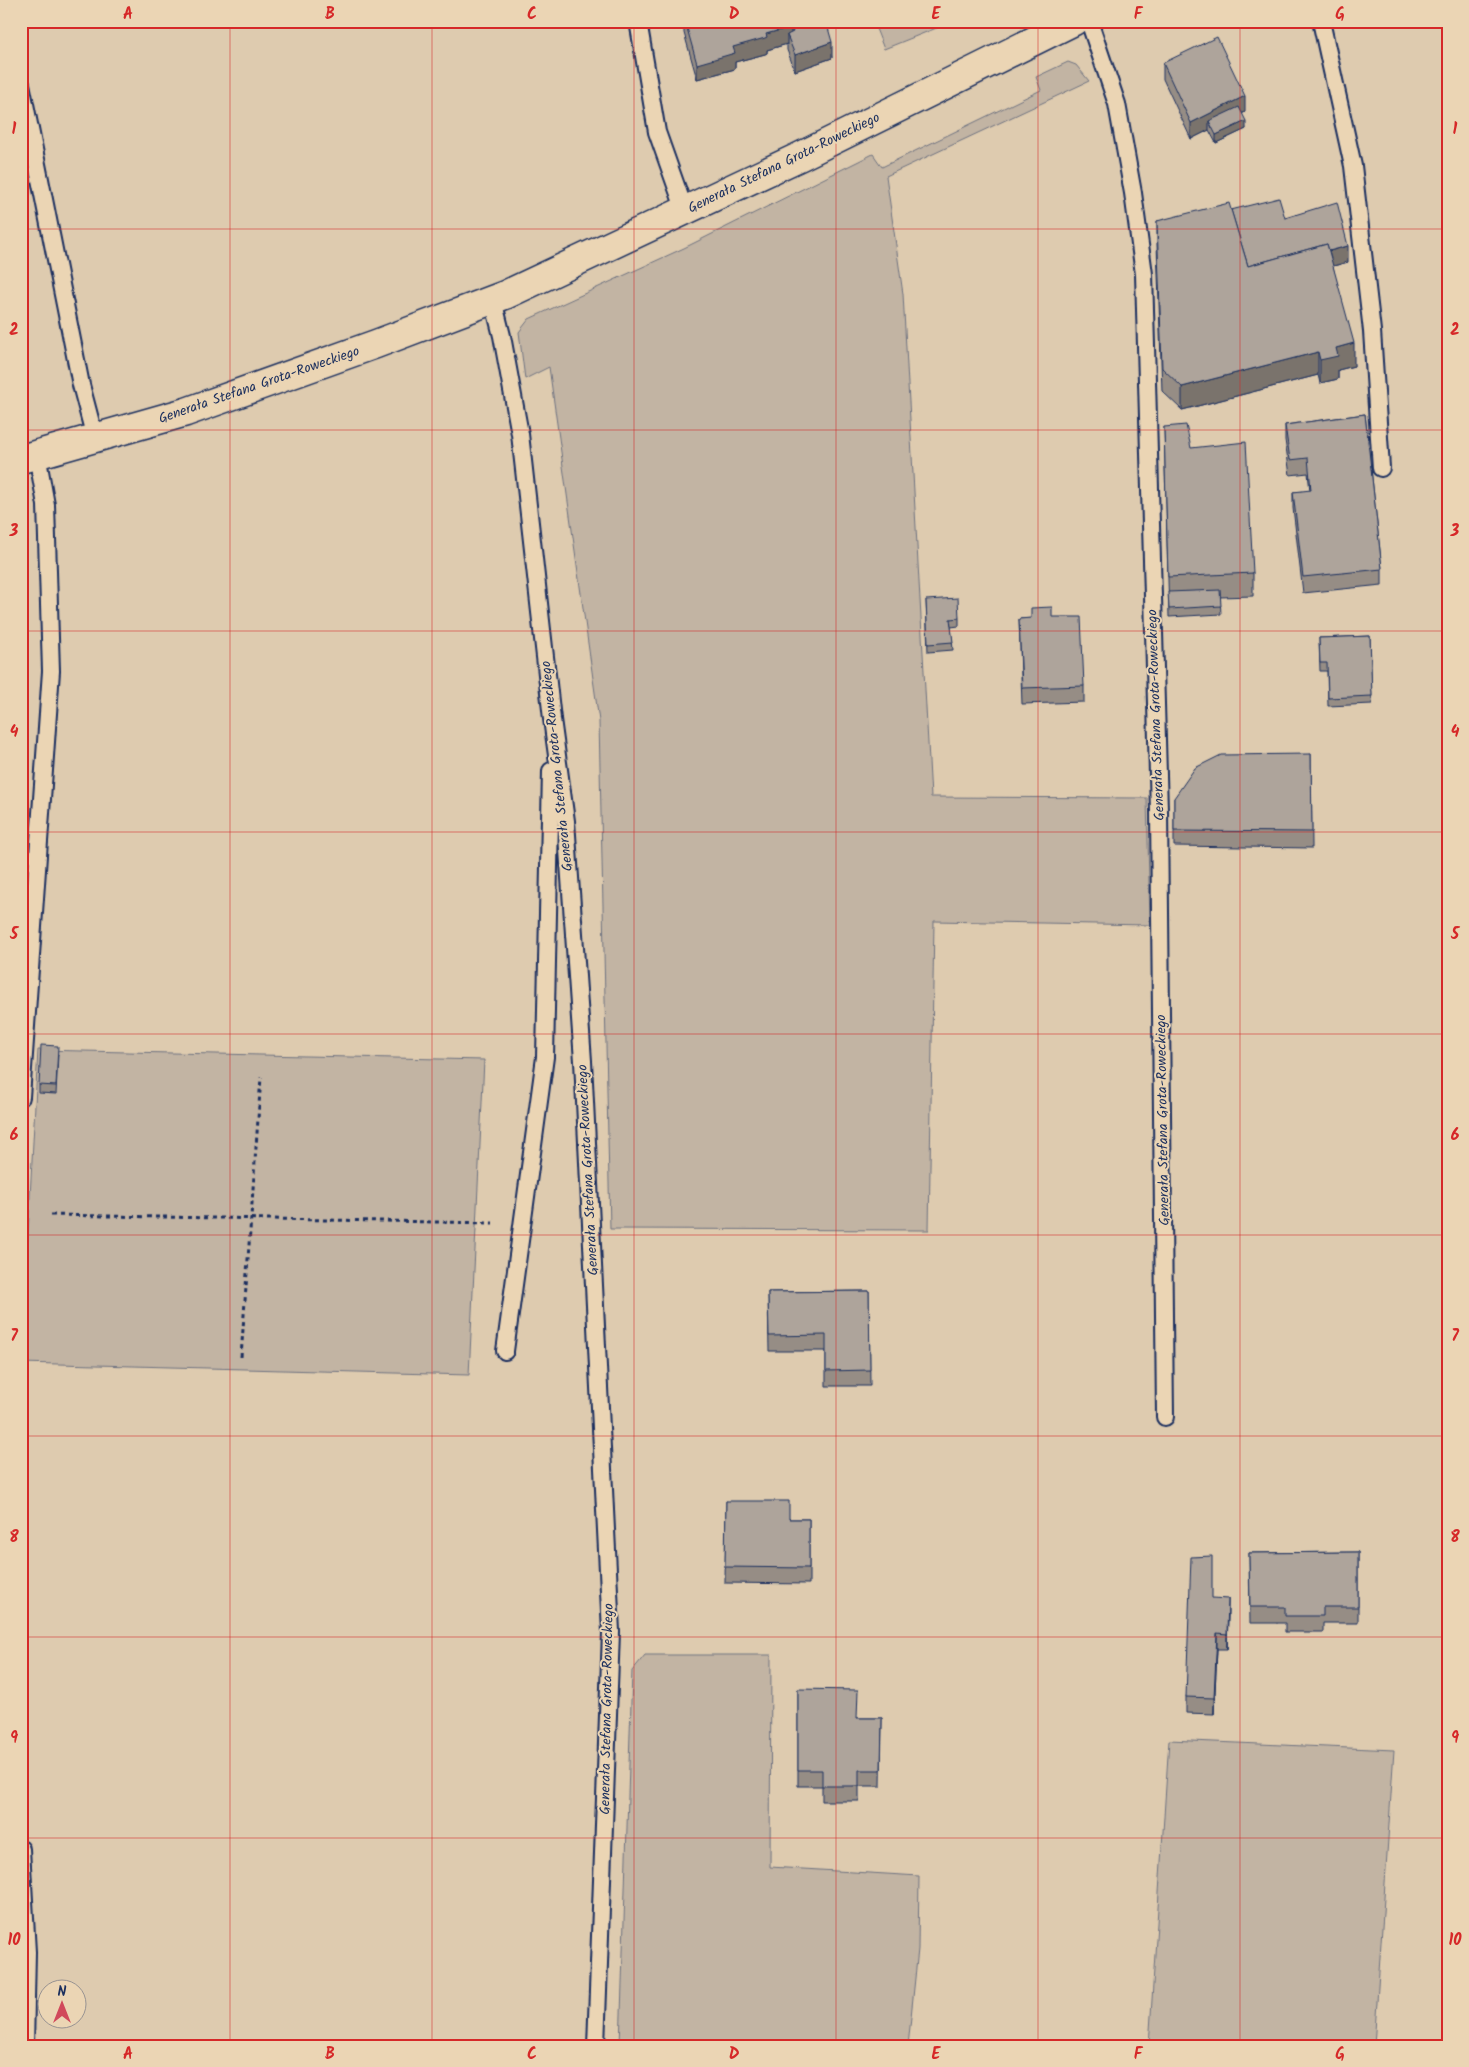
<svg xmlns="http://www.w3.org/2000/svg" width="1469" height="2067" font-family="Kalam,sans-serif">
<style>
.green{fill:#c2b4a3;stroke:#6e7280}
.lines{fill:none;stroke-linecap:round;stroke-linejoin:round}
.lane-casing{stroke:#1b2f5e;stroke-width:20}
.secondary-casing{stroke:#1b2f5e;stroke-width:31}
.path{stroke:#1b2f5e;stroke-width:3;stroke-dasharray:4 4;stroke-linecap:butt}
.lane{stroke:#ebd5b4;stroke-width:16}
.secondary{stroke:#ebd5b4;stroke-width:28}
.wall{fill:#968d85;stroke:#1b2f5e}
.shaded-wall{fill:#7a736c;stroke:#1b2f5e}
.building{fill:#aea49b;stroke:#1b2f5e}
.grid{fill:none;stroke:#d62828;stroke-width:1;stroke-opacity:0.55}
.labels{text-anchor:middle;dominant-baseline:central;stroke-width:4;stroke-linejoin:round;paint-order:stroke}
.street-label{font-size:14px;fill:#1b2f5e;stroke:#ebd5b4}
.neatline{fill:none;stroke:#d62828;stroke-width:2}
.grid-label{font-size:16px;text-anchor:middle;font-weight:bold;fill:#d62828}
</style>
<rect width="100%" height="100%" fill="#decbaf"/>
<filter id="ink" filterUnits="userSpaceOnUse"><feTurbulence type="fractalNoise" baseFrequency=".02" numOctaves="2"/><feDisplacementMap in="SourceGraphic" scale="10" xChannelSelector="R" yChannelSelector="G"/><feConvolveMatrix kernelMatrix="1 2 1 2 8 2 1 2 1" color-interpolation-filters="sRGB"/></filter>
<g filter="url(#ink)">
<g class="green">
<polygon points="873,21 954,21 884,49"/>
<polygon points="1068,62 1076,65 1089,81 886,176 903,294 931,797 1147,798 1150,925 934,921 929,1230 610,1229 599,721 549,367 525,379 519,332 529,319 684,248 873,154 882,167 1041,90 1036,77"/>
<polygon points="38,1050 484,1060 469,1375 21,1363"/>
<polygon points="645,1655 771,1655 770,1867 919,1876 918,1949 908,2046 620,2046 632,1671"/>
<polygon points="1169,1740 1394,1750 1374,2046 1149,2046"/>
</g>
<g class="lines">
<defs>
<g id="lane">
<polyline points="638,21 657,132 685,211"/>
<polyline points="1089,21 1117,104 1133,193 1144,274 1159,811 1165,1417"/>
<polyline points="1321,21 1353,166 1372,331 1381,468"/>
<polyline points="21,84 81,385 95,438"/>
<polyline points="493,300 502,336 520,434 552,719 566,821 583,1061 611,1632 596,2046"/>
<polyline points="21,1097 51,671 46,505 37,454"/>
<polyline points="505,1351 545,1057 551,771"/>
<polyline points="21,1849 27,1952 25,2046"/>
</g>
<polyline id="secondary" points="21,459 186,412 376,344 505,295 801,156 1074,21"/>
</defs>
<use href="#lane" class="lane-casing"/>
<use href="#secondary" class="secondary-casing"/>
<g class="path">
<polyline points="51,1215 493,1223"/>
<polyline points="241,1357 261,1077"/>
</g>
<use href="#lane" class="lane"/>
<use href="#secondary" class="secondary"/>
</g>
<g class="wall">
<polygon points="684,21 826,21 832,58 795,71 787,50 787,44 767,50 767,53 765,54 735,62 735,69 697,79 684,33"/>
<polygon points="1163,63 1245,112 1242,114 1246,129 1216,143 1209,130 1191,139 1163,79"/>
<polygon points="1231,210 1285,218 1348,262 1333,266 1354,366 1338,370 1338,379 1320,383 1318,375 1182,410 1162,391 1157,244 1157,221"/>
<polygon points="1365,414 1382,569 1382,585 1303,593 1293,508 1293,492 1310,491 1308,473 1290,475 1285,440 1285,425"/>
<polygon points="1164,427 1191,448 1253,573 1253,596 1220,597 1221,614 1169,617"/>
<polygon points="926,600 959,618 959,626 951,627 953,650 928,652"/>
<polygon points="1052,617 1084,686 1084,702 1022,704 1019,619"/>
<polygon points="1370,636 1372,704 1328,706 1327,671 1320,671 1319,638"/>
<polygon points="1311,754 1312,848 1174,846 1174,798"/>
<polygon points="58,1054 56,1094 39,1093 39,1085"/>
<polygon points="869,1291 870,1386 826,1386 826,1351 769,1351 768,1292"/>
<polygon points="726,1501 789,1519 809,1519 809,1584 725,1583"/>
<polygon points="1358,1552 1358,1623 1323,1623 1323,1632 1285,1632 1285,1623 1250,1623 1249,1553"/>
<polygon points="1212,1598 1228,1615 1227,1649 1217,1649 1214,1714 1186,1713 1186,1697"/>
<polygon points="798,1689 857,1718 882,1718 881,1786 859,1786 859,1801 822,1801 822,1786 798,1786"/>
</g>
<g class="shaded-wall">
<polygon points="791,27 791,43 787,35 787,44 767,50 767,53 765,54 735,62 735,69 697,79 697,64 733,47 766,34"/>
<polygon points="832,42 832,58 795,71 795,55"/>
<polygon points="1245,96 1245,112 1212,128 1209,121 1209,130 1191,139 1191,123"/>
<polygon points="1246,121 1246,129 1216,143 1216,135"/>
<polygon points="1348,246 1348,262 1248,289 1248,273"/>
<polygon points="1354,343 1354,366 1338,370 1338,379 1320,383 1320,360 1336,348"/>
<polygon points="1318,352 1318,375 1182,410 1182,387"/>
<polygon points="1228,1599 1228,1615 1227,1649 1227,1634"/>
<polygon points="1217,1633 1217,1649 1214,1714 1214,1698"/>
</g>
<g class="building">
<polygon points="685,21 826,21 832,42 795,55 787,35 793,32 791,27 766,34 767,37 765,38 733,47 735,53 697,64"/>
<polygon points="1217,37 1245,96 1191,123 1163,63"/>
<polygon points="1239,107 1246,121 1216,135 1209,121"/>
<polygon points="1279,198 1285,218 1337,202 1348,246 1329,251 1327,244 1248,266 1231,210"/>
<polygon points="1229,203 1248,266 1327,244 1354,343 1336,348 1338,356 1320,360 1318,352 1182,387 1162,368 1157,221"/>
<polygon points="1365,414 1382,569 1303,577 1293,492 1311,490 1308,458 1290,460 1285,425"/>
<polygon points="1186,425 1191,448 1246,442 1253,573 1168,577 1164,427"/>
<polygon points="1220,590 1221,606 1169,609 1168,592"/>
<polygon points="958,598 959,618 950,619 953,642 928,644 926,600"/>
<polygon points="1052,607 1052,617 1081,617 1084,686 1022,688 1019,619 1031,618 1031,608"/>
<polygon points="1370,636 1372,696 1328,698 1327,663 1320,663 1319,638"/>
<polygon points="1311,754 1312,832 1174,831 1174,798 1195,768 1221,755"/>
<polygon points="41,1045 58,1046 56,1086 39,1085"/>
<polygon points="869,1291 870,1370 826,1371 826,1335 769,1336 768,1292"/>
<polygon points="726,1501 789,1501 789,1519 809,1519 809,1568 725,1567"/>
<polygon points="1358,1552 1358,1607 1323,1607 1323,1616 1285,1616 1285,1607 1250,1607 1249,1553"/>
<polygon points="1212,1556 1212,1598 1228,1599 1227,1634 1217,1633 1214,1698 1186,1697 1191,1557"/>
<polygon points="798,1689 858,1690 857,1718 882,1718 881,1770 859,1770 859,1786 822,1786 822,1770 798,1770"/>
</g>
</g>
<path class="grid" d="M230,21V2046M432,21V2046M634,21V2046M836,21V2046M1038,21V2046M1240,21V2046M21,229H1448M21,430H1448M21,631H1448M21,832H1448M21,1034H1448M21,1235H1448M21,1436H1448M21,1637H1448M21,1838H1448"/>
<g class="labels">
<g class="street-label">
<text transform="translate(784 163) rotate(-26)">Generała Stefana Grota-Roweckiego</text>
<text transform="translate(259 385) rotate(-19)">Generała Stefana Grota-Roweckiego</text>
<text transform="translate(1156 715) rotate(-92)">Generała Stefana Grota-Roweckiego</text>
<text transform="translate(557 766) rotate(-96)">Generała Stefana Grota-Roweckiego</text>
<text transform="translate(1163 1120) rotate(-91)">Generała Stefana Grota-Roweckiego</text>
<text transform="translate(588 1170) rotate(-93)">Generała Stefana Grota-Roweckiego</text>
<text transform="translate(607 1709) rotate(-89)">Generała Stefana Grota-Roweckiego</text>
</g>
</g>
<rect width="1469" height="2067" fill="none" stroke="#ebd5b4" stroke-width="55"/>
<g transform="translate(62 2004)"><circle r="24" fill="#ebd5b4" stroke="#989392"/>
<path d="M0-4L9 19L0 12L-9 19Z" fill="#d1495b"/>
<text y="-8" font-size="14" font-weight="bold" text-anchor="middle" fill="#1b2f5e">N</text>
</g>
<rect x="28" y="28" width="1414" height="2012" class="neatline"/>
<g class="grid-label">
<text x="128" y="19">A</text>
<text x="330" y="19">B</text>
<text x="532" y="19">C</text>
<text x="734" y="19">D</text>
<text x="936" y="19">E</text>
<text x="1138" y="19">F</text>
<text x="1340" y="19">G</text>
<text x="14" y="134">1</text>
<text x="1455" y="134">1</text>
<text x="14" y="335">2</text>
<text x="1455" y="335">2</text>
<text x="14" y="536">3</text>
<text x="1455" y="536">3</text>
<text x="14" y="737">4</text>
<text x="1455" y="737">4</text>
<text x="14" y="939">5</text>
<text x="1455" y="939">5</text>
<text x="14" y="1140">6</text>
<text x="1455" y="1140">6</text>
<text x="14" y="1341">7</text>
<text x="1455" y="1341">7</text>
<text x="14" y="1542">8</text>
<text x="1455" y="1542">8</text>
<text x="14" y="1743">9</text>
<text x="1455" y="1743">9</text>
<text x="14" y="1945">10</text>
<text x="1455" y="1945">10</text>
<text x="128" y="2059">A</text>
<text x="330" y="2059">B</text>
<text x="532" y="2059">C</text>
<text x="734" y="2059">D</text>
<text x="936" y="2059">E</text>
<text x="1138" y="2059">F</text>
<text x="1340" y="2059">G</text>
</g>
</svg>
